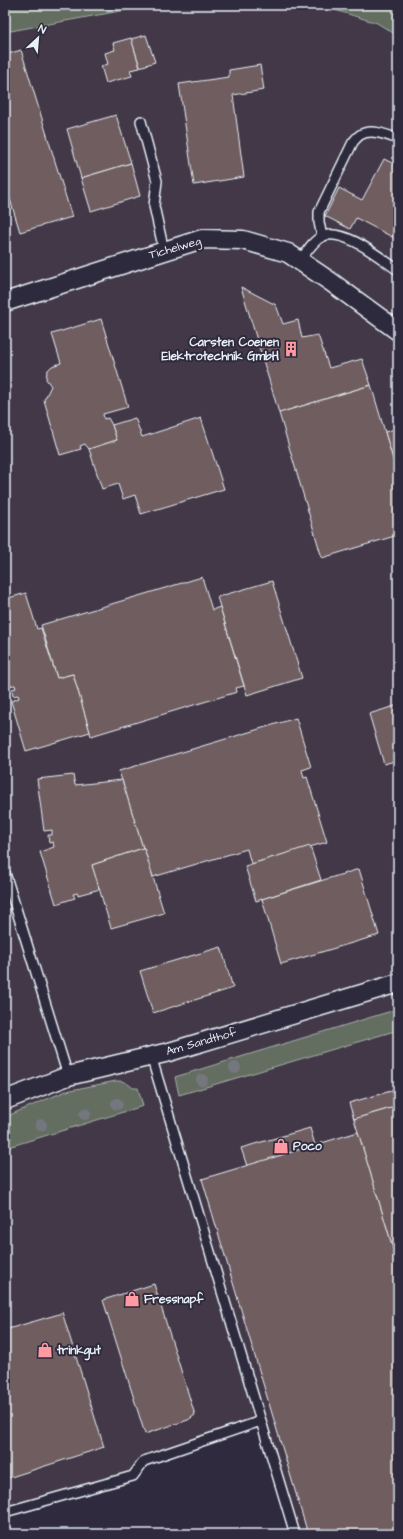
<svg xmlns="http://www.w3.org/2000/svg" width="403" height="1539" font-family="'Architects Daughter',sans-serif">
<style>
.built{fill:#423947}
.green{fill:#636d61;stroke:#a6afac}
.building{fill:#705d5e;stroke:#e8f1f8}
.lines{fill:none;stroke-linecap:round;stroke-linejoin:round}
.service-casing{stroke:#e8f1f8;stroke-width:12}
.minor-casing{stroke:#e8f1f8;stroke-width:21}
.service{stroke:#2f2a3d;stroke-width:9}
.minor{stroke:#2f2a3d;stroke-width:18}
.tree{fill:#74777e}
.labels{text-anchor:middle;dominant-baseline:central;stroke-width:4;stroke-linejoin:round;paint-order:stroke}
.street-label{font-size:12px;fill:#e8f1f8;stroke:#2f2a3d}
.poi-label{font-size:12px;font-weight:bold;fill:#e8f1f8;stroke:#2f2a3d;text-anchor:start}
</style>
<rect width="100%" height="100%" fill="#2f2a3d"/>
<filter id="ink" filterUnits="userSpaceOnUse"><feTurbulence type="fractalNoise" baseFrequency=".025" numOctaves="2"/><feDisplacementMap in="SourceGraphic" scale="8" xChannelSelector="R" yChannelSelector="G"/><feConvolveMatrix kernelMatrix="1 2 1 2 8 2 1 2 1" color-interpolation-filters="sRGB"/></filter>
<g filter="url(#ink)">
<polygon class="built" points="104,5 319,5 377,23 398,36 398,1534 295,1534 260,1421 145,1461 132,1478 5,1514 5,29"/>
<g class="green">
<polygon points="5,5 153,5 5,32"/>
<polygon points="319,5 398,5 398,36 377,23"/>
<polygon points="398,1009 398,1030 179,1095 175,1077"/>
<path d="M116,1081C125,1081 127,1083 133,1088H138L143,1106L5,1148V1117L66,1091Z"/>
</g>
<g class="building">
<polygon points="146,35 155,62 140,67 131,39"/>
<polygon points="131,38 140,68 130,70 132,76 106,83 101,66 108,64 105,53 115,50 113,43"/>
<polygon points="21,50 72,217 20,232 5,183 5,55"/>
<polygon points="260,65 264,90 233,95 244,177 194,185 179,84 229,77 229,70"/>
<polygon points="116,115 131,163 81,178 67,129"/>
<polygon points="384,159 398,166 398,240 356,218 350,229 325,216 339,188 362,200"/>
<polygon points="131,163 140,196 91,211 81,178"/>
<polygon points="241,287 276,305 283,324 298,320 302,338 318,335 329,368 362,359 371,385 279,413"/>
<polygon points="101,319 128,407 103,414 104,419 108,418 112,425 117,440 89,449 85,444 80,446 81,449 60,455 44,400 51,386 46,379 47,371 52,366 61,363 52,334"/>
<polygon points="371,385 398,476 398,535 322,558 279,413"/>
<polygon points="135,418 142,437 201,418 224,489 141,514 135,495 123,499 118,484 102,489 89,449 117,440 112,425"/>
<polygon points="398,428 398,476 385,432"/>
<polygon points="202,577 212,610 220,607 244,686 236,688 237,692 91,736 73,674 57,678 41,625"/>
<polygon points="272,581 302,678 247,695 217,597"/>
<polygon points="26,593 37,629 41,628 57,678 73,674 90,732 26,751 11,701 19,698 18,695 13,696 12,689 16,688 15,685 5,686 5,599"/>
<polygon points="398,705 398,760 384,764 369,714"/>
<polygon points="296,718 311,767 302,770 304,778 307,777 327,842 251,864 247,849 153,877 144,848 143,848 119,771"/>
<polygon points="73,775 75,785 122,780 143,848 92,865 100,889 78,895 78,893 73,894 75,898 56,904 40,852 54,847 53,842 49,843 48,835 52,835 52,830 44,831 37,779"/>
<polygon points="310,846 321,880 256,901 245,866"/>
<polygon points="143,848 144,848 164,913 111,928 92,865"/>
<polygon points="359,869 379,935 281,964 262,899"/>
<polygon points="221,947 233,988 153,1013 140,971"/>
<polygon points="398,1089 398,1106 354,1119 349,1103"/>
<polygon points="398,1106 398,1265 354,1119"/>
<polygon points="310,1128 315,1145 247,1166 241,1148"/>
<polygon points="358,1132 398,1265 398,1534 308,1534 202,1179"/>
<polygon points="154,1284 195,1415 188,1420 145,1434 103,1300"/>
<polygon points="62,1312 104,1447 5,1479 5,1322 8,1329 59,1314"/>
</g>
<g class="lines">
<defs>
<g id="service">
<polyline points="141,121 157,181 154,206 164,251"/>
<path d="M322,237L319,222V212L353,142C355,140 357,137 360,135C371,128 387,135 398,139"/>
<path d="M300,261C306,253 313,240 323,236C345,228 380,258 398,270"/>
<polyline points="5,873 68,1076"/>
<polyline points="151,1056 295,1534"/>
<polyline points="5,1512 133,1476 144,1461 261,1421"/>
</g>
<g id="minor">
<polyline points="5,302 202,239 243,240 288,253 331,282 398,331"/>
<polyline points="5,1100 68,1076 169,1052 398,983"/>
</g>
</defs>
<use href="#service" class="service-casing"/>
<use href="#minor" class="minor-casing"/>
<use href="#service" class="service"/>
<use href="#minor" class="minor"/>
</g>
<g class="tree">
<circle cx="235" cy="1068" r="6"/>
<circle cx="202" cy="1080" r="6"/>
<circle cx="117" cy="1104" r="6"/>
<circle cx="85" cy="1114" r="6"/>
<circle cx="41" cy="1125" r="6"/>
</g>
</g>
<defs>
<symbol id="building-bare" viewBox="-9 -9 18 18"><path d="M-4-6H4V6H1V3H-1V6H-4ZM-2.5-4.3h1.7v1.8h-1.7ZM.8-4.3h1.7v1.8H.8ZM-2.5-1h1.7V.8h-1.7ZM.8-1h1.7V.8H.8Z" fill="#ff9aa2" stroke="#2f2a3d" stroke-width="2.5" paint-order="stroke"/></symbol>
<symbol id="shop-bare" viewBox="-9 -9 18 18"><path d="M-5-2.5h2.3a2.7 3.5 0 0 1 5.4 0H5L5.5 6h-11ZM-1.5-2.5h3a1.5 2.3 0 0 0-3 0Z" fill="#ff9aa2" stroke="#2f2a3d" stroke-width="2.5" paint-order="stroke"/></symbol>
</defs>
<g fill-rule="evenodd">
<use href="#building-bare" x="280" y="338" width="22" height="22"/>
<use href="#shop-bare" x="270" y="1135" width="22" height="22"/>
<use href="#shop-bare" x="121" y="1288" width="22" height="22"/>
<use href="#shop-bare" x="34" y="1339" width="22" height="22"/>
</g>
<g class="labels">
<g class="street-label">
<text transform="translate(175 248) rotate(-16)">Tichelweg</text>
<text transform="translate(201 1042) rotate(-16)">Am Sandthof</text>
</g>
<g class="poi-label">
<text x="279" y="342" text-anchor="end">Carsten Coenen<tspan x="279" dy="14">Elektrotechnik GmbH</tspan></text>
<text x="293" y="1146">Poco</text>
<text x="144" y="1299">Fressnapf</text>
<text x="57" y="1350">trinkgut</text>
</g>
</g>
<rect width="403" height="1539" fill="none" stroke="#2f2a3d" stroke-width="20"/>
<rect x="10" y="10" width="383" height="1519" fill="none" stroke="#e8f1f8" stroke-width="1.5" filter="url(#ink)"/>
<g transform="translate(38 38) rotate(26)" stroke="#2f2a3d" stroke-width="3" paint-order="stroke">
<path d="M0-3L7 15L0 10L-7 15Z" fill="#e8f1f8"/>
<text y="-6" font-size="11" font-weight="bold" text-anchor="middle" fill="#e8f1f8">N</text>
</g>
</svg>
